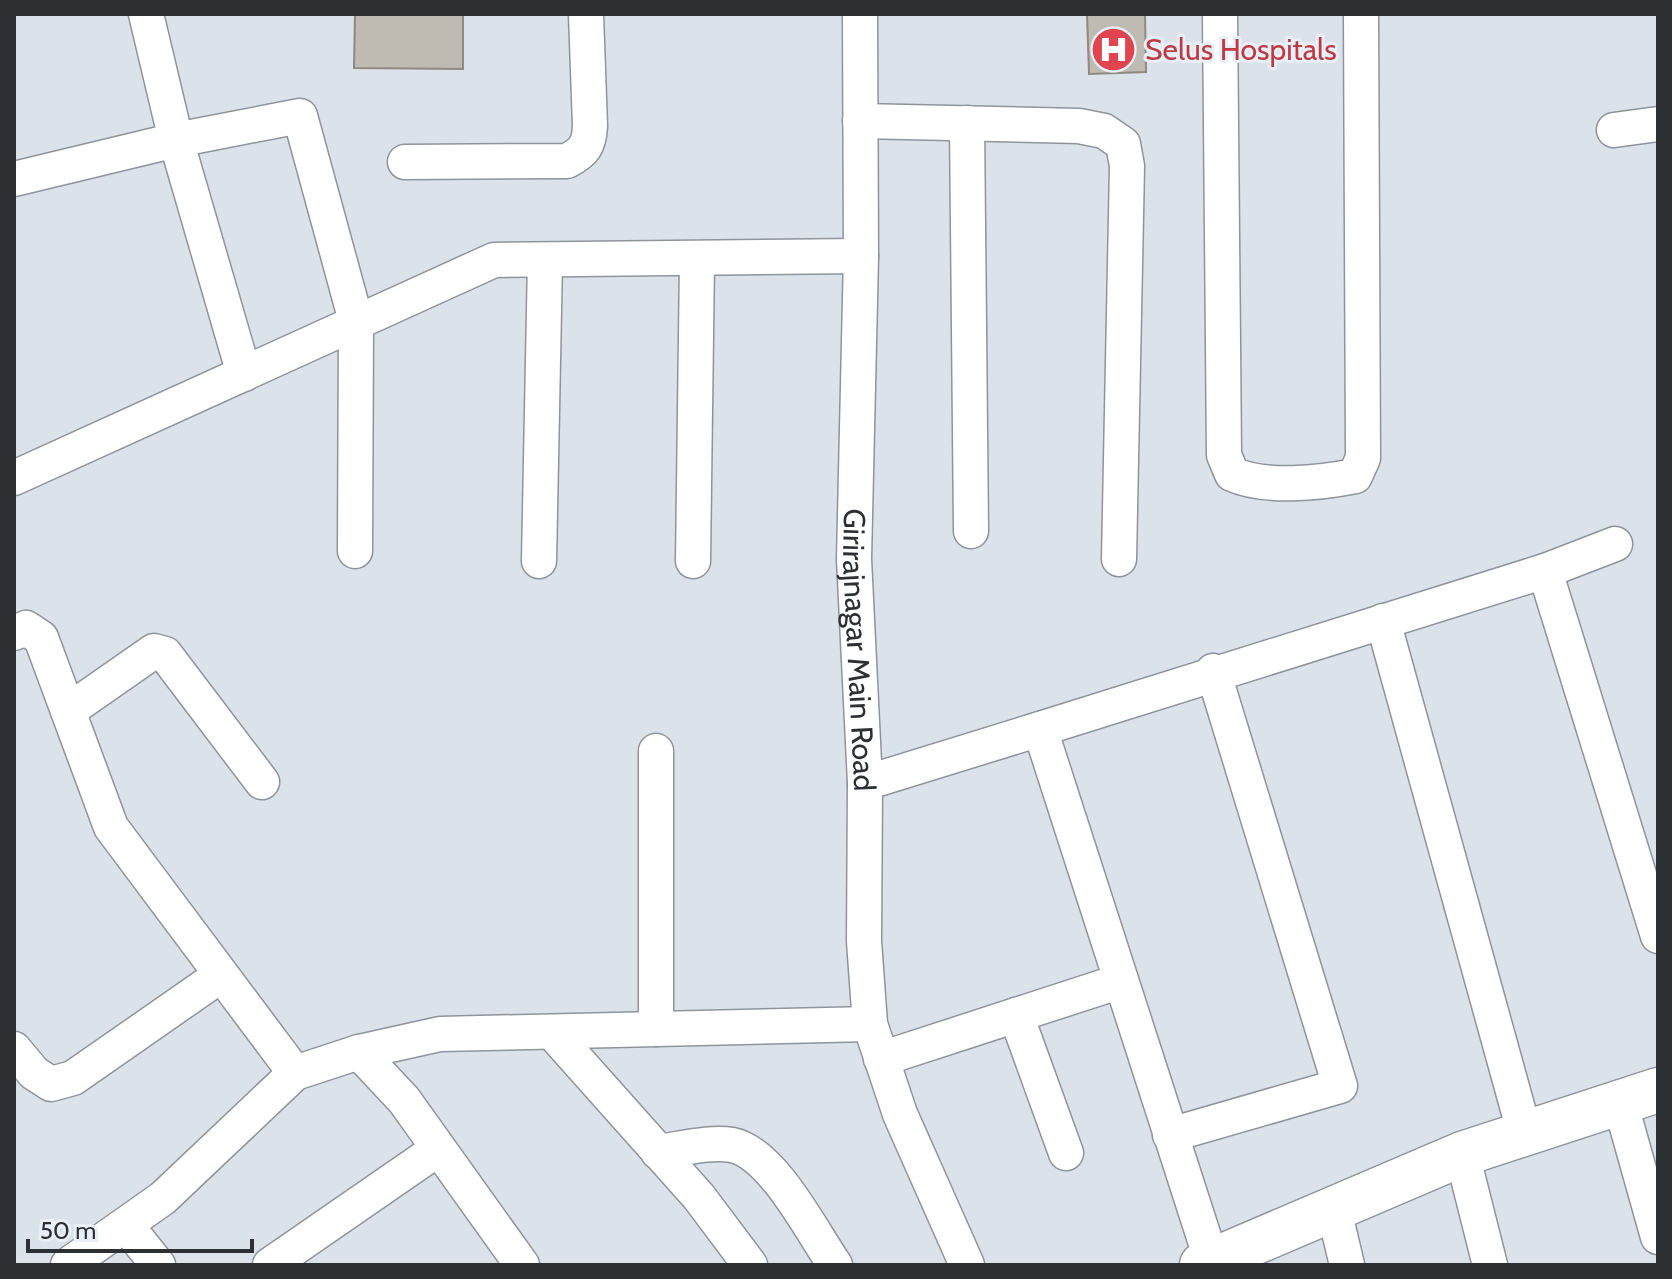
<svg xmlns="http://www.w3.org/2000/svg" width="1672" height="1279" font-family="Cabin,sans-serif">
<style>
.building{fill:#bfbab2;stroke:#8e8981;stroke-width:2}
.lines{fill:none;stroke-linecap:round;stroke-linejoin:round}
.minor-casing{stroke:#8e949c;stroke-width:37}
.tertiary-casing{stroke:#8e949c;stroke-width:47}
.minor{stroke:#fff;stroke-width:34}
.tertiary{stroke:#fff;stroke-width:44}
.labels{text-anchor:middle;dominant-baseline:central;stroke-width:6;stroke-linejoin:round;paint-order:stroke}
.health-label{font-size:30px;fill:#be3a42;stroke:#e8eff7;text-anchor:start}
.street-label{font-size:30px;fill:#2d3033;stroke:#e8eff7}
</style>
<rect width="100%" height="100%" fill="#dbe2ea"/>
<g class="building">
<polygon points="355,14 463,14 463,69 354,68"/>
<polygon points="1087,14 1145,14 1146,72 1089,74"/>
</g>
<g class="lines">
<defs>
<g id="minor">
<polyline points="146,14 176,140 244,374"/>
<path id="s1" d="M860,14L861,256L854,559L865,783L864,941L870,1024L900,1114L967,1265"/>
<path d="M1220,14L1224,455L1232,474C1265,489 1320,483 1355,476L1363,458L1361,14"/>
<polyline points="860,121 1079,126 1104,131 1123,144 1127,166 1119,559"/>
<polyline points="967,123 971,531"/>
<polyline points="1614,130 1658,124"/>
<path d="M405,162L567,161C584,152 589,146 590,126L586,14"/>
<polyline points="14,179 176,140 300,116 356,321 355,551"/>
<polyline points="14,478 494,260 861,256"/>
<polyline points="539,561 545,260"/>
<polyline points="693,561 697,260"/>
<polyline points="1545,571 1615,544"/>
<polyline points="1383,621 1524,1131"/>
<polyline points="14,633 26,628 41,638 111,827 295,1073"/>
<polyline points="68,711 154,651 165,654 262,782"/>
<polyline points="865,783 1040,729"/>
<polyline points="1016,1015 1066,1153"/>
<polyline points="656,1029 656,751"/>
<polyline points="552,1032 699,1197 750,1265"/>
<polyline points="14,1049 34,1073 51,1084 73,1078 221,975"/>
<polyline points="359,1052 404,1100 522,1265"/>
<polyline points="881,1059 1121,981"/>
<polyline points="1620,1102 1658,1237"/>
<polyline points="1170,1135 1340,1086 1213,671"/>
<path d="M658,1152C681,1149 711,1141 732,1145C773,1153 812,1232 835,1265"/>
<polyline points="1462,1154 1490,1265"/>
<polyline points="1334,1210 1347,1265"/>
<polyline points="126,1225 158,1265"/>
<polyline points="68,1265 163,1198 295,1073 359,1052 440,1034 870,1024"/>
<polyline points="270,1265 438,1149"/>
<polyline points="1213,1265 1040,729 1545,571 1658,936"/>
</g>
<polyline id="tertiary" points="1202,1265 1462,1154 1658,1090"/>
</defs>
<use href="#minor" class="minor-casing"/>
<use href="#tertiary" class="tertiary-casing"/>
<use href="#minor" class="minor"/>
<use href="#tertiary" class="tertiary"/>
</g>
<defs>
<symbol id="hospital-disc" viewBox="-11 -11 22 22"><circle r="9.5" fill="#e0444e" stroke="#e8eff7"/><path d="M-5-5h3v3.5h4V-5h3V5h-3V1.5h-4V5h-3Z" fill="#fff"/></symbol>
</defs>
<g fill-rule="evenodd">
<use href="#hospital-disc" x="1088" y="24" width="51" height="51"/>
</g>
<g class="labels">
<g class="health-label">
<text x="1145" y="49">Selus Hospitals</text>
</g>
<g class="street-label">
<text stroke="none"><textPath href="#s1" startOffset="636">Girirajnagar Main Road</textPath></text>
</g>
</g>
<rect width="1672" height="1279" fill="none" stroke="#2d3033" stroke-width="32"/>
<path d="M28 1239v12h224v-12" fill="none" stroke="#2d3033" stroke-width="4"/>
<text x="40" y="1239" font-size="24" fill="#2d3033" stroke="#e8eff7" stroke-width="6" paint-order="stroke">50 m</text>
</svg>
